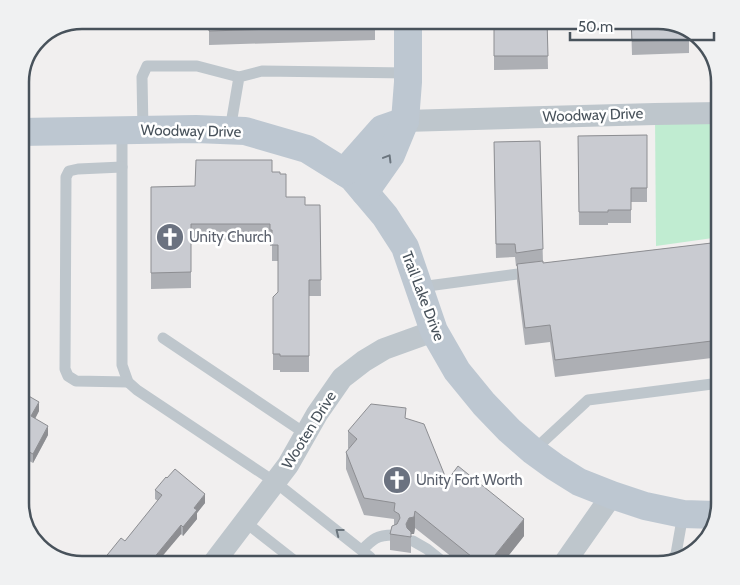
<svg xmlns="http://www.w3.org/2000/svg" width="740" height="585" font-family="Cabin,sans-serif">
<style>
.green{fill:#c0ecd1}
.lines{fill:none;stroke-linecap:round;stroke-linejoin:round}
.lane{stroke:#bec6cc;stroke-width:11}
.street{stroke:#bec6cc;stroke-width:22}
.secondary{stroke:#bdc7d1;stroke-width:28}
.wall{fill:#adafb4}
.shaded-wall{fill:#8d8e92}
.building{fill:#c9cbd1;stroke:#8d8e92}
.oneway{stroke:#6b757e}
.oneway2{stroke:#6b757d}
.labels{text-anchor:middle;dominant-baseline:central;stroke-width:5;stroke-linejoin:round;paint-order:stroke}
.street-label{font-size:15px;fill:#48525b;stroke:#fff}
.worship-label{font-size:15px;fill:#5b616d;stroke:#fff;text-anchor:start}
.rim{fill:none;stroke:#48525b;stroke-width:2.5}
</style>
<rect width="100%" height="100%" fill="#f1efef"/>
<polygon class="green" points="720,113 720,237 656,246 655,114"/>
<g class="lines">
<g class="lane">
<polyline points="122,130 122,365 128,382 137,390 275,482 370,557 372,562 370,565"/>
<polyline points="143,130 142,77 147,66 197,66 239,77"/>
<polyline points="230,130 239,77 262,71 408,73"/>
<polyline points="122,167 78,169 69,171 66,177 65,369 68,376 76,381 128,382"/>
<polyline points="420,287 533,272"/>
<polyline points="163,338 306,434"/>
<polyline points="533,451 588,400 720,383"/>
<polyline points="245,522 300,565"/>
<polyline points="413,541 427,549 447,565"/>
<path d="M362,550C373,539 377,535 393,535"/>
<polyline points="673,558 676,554 683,514"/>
</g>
<g class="street">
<polyline points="405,121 655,114 720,113"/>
<polyline points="212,565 288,465 317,414 342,378 364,361 384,349 434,331"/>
<polyline points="563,565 612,495"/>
</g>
<g class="secondary">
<polyline points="20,132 196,129 245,131 307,149 352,177 385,216 405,247 434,331 457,371 484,404 509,430 533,451 555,467 579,482 612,495 645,506 683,514 716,515"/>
<polyline points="344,172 382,129 405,121"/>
<polyline points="365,192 391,155 405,121 408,82 408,20"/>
</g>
</g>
<g class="wall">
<polygon points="135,20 375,20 375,40 209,45 209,27 152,27 152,29 135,29"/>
<polygon points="494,20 547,20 548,69 494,70"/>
<polygon points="631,20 689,31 689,53 632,55"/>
<polygon points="647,135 647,202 631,202 631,223 608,223 608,225 579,225 578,136"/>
<polygon points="540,141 543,263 720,242 720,357 555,377 550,342 525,345 517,281 517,266 516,266 515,257 496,258 494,142"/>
<polygon points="272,172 280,174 286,197 305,205 320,205 321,296 309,296 309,372 280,372 280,370 273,370 273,297 278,292 278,261 272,261 272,246 270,246 270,240 191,240 191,288 151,289 151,187 195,186"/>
<polygon points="20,391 39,411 35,419 48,435 33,463 20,456"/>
<polygon points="406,418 447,481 524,536 501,565 462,565 415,528 414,534 411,534 411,553 390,550 390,534 394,525 394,519 364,515 346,469 346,452 349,449 348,448 348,431"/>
<polygon points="155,490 205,503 197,513 197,519 183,536 181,534 165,552 125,541 158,501 155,499"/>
</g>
<g class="shaded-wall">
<polygon points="39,402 39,411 31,426 31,416"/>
<polygon points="48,426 48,435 33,463 33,454"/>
<polygon points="205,494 205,503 197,513 197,519 183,536 183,527 194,508"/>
<polygon points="415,511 415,528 414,534 411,534 411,553 411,537 409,535 406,524 409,518"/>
<polygon points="524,519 524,536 501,565 487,565"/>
<polygon points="181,525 181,534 155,565 148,565"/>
</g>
<g class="building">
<polygon points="209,20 375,20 375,26 209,31"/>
<polygon points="494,20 547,20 548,56 494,56"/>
<polygon points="631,20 659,20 689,31 689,40 632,41"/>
<polygon points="647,135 647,188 631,188 631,210 608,210 608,212 579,212 578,136"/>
<polygon points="540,141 543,249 516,253 515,244 496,244 494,142"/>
<polygon points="196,160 272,160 272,172 280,172 280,174 286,174 286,197 305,197 305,205 320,205 321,280 309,280 309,356 280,356 280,354 273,354 273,297 278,292 278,245 272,245 272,230 270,230 270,224 191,224 191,272 151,273 151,187 195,186"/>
<polygon points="720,242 720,340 555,360 550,325 525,328 517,264 543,261 543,263"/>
<polygon points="20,391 39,402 31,416 48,426 33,454 20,447"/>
<polygon points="371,404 406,408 405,418 424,424 447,481 458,466 524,519 487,565 482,565 415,511 414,517 409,518 406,524 407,528 411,532 411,537 390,534 392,526 397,524 400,518 399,514 394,511 395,503 364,498 346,452 357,439 348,431"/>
<polygon points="175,469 205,494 194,508 197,510 183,527 181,525 148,565 99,565 121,538 125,541 162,495 155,490 166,477 167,478"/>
</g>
<defs><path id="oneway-chevron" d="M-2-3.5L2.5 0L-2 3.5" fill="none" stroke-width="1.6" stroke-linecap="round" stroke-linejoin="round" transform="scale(1.25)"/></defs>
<use class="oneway" href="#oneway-chevron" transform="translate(388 158) rotate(-59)"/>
<use class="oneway2" href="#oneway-chevron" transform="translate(339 532) rotate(-142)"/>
<defs>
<symbol id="church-disc" viewBox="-11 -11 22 22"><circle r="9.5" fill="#6b7280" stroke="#fff"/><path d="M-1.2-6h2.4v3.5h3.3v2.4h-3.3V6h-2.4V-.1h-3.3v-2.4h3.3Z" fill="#fff"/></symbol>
</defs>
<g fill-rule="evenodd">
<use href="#church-disc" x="154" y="221" width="32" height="32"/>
<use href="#church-disc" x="381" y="464" width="32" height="32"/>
</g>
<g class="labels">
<g class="street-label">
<text transform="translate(593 115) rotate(-2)">Woodway Drive</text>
<text transform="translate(191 131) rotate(1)">Woodway Drive</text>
<text transform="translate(423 296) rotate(69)">Trail Lake Drive</text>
<text transform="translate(309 430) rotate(-58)">Wooten Drive</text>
</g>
<g class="worship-label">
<text x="189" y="237">Unity Church</text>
<text x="416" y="480">Unity Fort Worth</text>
</g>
</g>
<path d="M0 0H740V585H0ZM82 29H658A53 53 0 0 1 711 82V503A53 53 0 0 1 658 556H82A53 53 0 0 1 29 503V82A53 53 0 0 1 82 29Z" fill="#f0f1f2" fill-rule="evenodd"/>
<path class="rim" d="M82 29H658A53 53 0 0 1 711 82V503A53 53 0 0 1 658 556H82A53 53 0 0 1 29 503V82A53 53 0 0 1 82 29Z"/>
<path d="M570 32v8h144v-8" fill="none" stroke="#48525b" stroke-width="2.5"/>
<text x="578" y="32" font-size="15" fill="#48525b" stroke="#ffffff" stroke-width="4" paint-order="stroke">50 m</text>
</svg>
